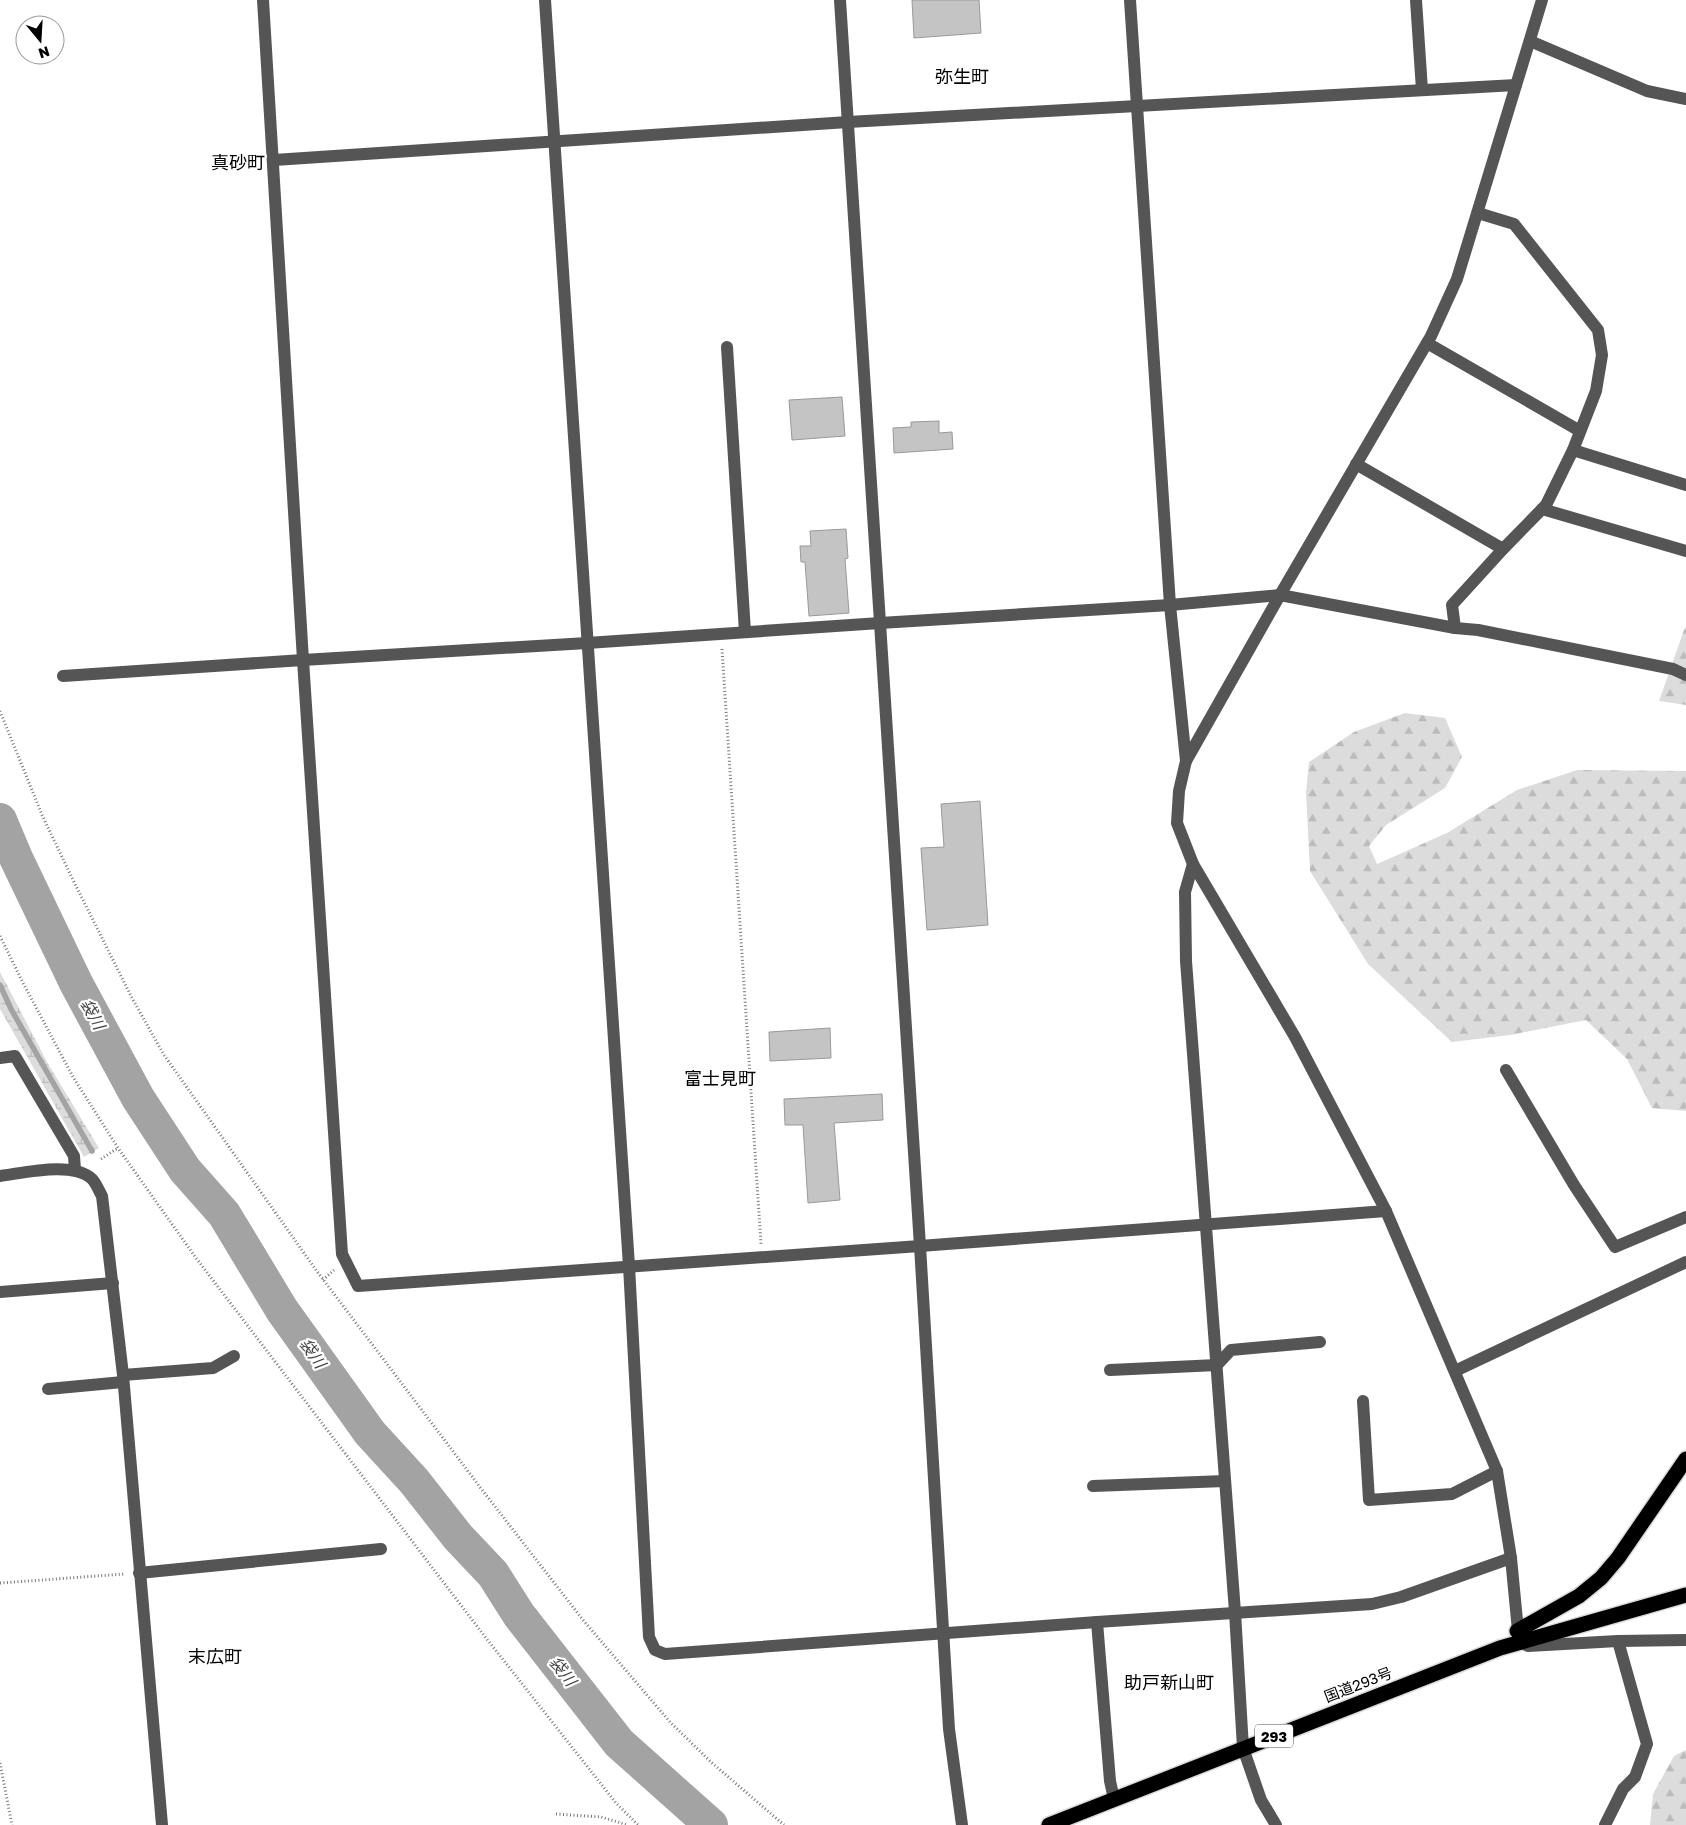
<svg xmlns="http://www.w3.org/2000/svg" width="1686" height="1825" font-family="'Golos Text','Noto Sans JP',sans-serif">
<style>
.forest{fill:url(#forest-firs)}
.wetland{fill:url(#wetland-marsh)}
.lines{fill:none;stroke-linecap:round;stroke-linejoin:round}
.stream{stroke:#a3a3a3;stroke-width:5.5}
.river{stroke:#a3a3a3;stroke-width:34}
.building{fill:#c4c4c4;stroke:#999}
.highway-casing{stroke:#dbdbdb;stroke-width:18}
.path{stroke:#777;stroke-width:3;stroke-dasharray:1 2.5;stroke-linecap:butt}
.minor{stroke:#555;stroke-width:12}
.highway{stroke:#000;stroke-width:15}
.labels{text-anchor:middle;dominant-baseline:central;stroke-width:4.5;stroke-linejoin:round;paint-order:stroke}
.shield{fill:#fff;stroke:#4c4c4c;stroke-width:1}
.shield-label{font-size:14px;font-weight:bold;fill:#000}
.street-label{font-size:15px;fill:#000;stroke:#fff}
.water-label{font-size:16px;font-style:italic;fill:#444;stroke:#fff}
.quarter-label{font-size:18px;fill:#000;stroke:#fff}
</style>
<defs>
<pattern id="forest-firs" width="22" height="20" patternUnits="userSpaceOnUse" patternTransform="scale(1.25)"><rect width="22" height="20" fill="#dcdcdc"/><path d="M5 1l3.5 6h-7zM16 11l3.5 6h-7z" fill="#bbb"/></pattern>
<pattern id="wetland-marsh" width="20" height="14" patternUnits="userSpaceOnUse" patternTransform="scale(1.25)"><rect width="20" height="14" fill="#dcdcdc"/><path d="M1 5h8M5 5V1M11 12h8M15 12V8" fill="none" stroke="#bbb"/></pattern>
</defs>
<rect width="100%" height="100%" fill="#fff"/>
<g class="forest">
<polygon points="1686,627 1686,705 1659,701 1684,630"/>
<polygon points="1405,713 1445,718 1462,757 1445,788 1386,825 1369,846 1377,864 1447,833 1517,790 1577,770 1686,771 1686,1111 1652,1108 1627,1059 1586,1020 1510,1035 1452,1042 1368,964 1310,871 1306,792 1309,762 1354,732"/>
<polygon points="1686,1750 1686,1825 1650,1825 1653,1794 1674,1756"/>
</g>
<polygon class="wetland" points="0,972 47,1062 99,1148 84,1157 0,1009"/>
<g class="lines">
<polyline class="stream" points="0,985 11,1009 92,1151"/>
<polyline class="river" points="0,820 16,858 76,983 138,1098 185,1170 224,1214 282,1310 370,1433 414,1481 458,1537 493,1574 519,1615 619,1743 711,1825"/>
</g>
<g class="building">
<polygon points="912,0 979,0 981,33 914,38"/>
<polygon points="842,397 845,436 792,440 789,400"/>
<polygon points="939,421 939,433 952,432 953,449 894,453 893,428 911,427 911,422"/>
<polygon points="846,529 848,558 845,559 849,613 809,616 805,562 801,562 800,546 811,546 810,531"/>
<polygon points="980,801 988,925 927,930 921,848 944,847 941,804"/>
<polygon points="830,1028 831,1058 770,1061 769,1032"/>
<polygon points="882,1094 883,1120 834,1123 840,1200 808,1203 803,1125 785,1125 784,1099"/>
</g>
<g class="lines">
<defs>
<g id="highway">
<polyline points="1517,1631 1579,1596 1601,1578 1618,1558 1686,1459"/>
<polyline points="1049,1825 1500,1648 1686,1595"/>
</g>
</defs>
<use href="#highway" class="highway-casing"/>
<g class="path">
<polyline points="722,649 761,1244"/>
<polyline points="0,711 42,815 75,884 132,998 164,1055 316,1270 483,1491 583,1620 670,1722 711,1762 784,1825"/>
<polyline points="0,936 22,981 73,1077 118,1148 196,1258 486,1638 616,1803 638,1825"/>
<polyline points="101,1159 118,1148"/>
<polyline points="323,1280 334,1270"/>
<polyline points="0,1583 124,1574"/>
<polyline points="0,1763 12,1825"/>
<polyline points="556,1814 601,1817 628,1825"/>
</g>
<g class="minor">
<polyline points="263,0 303,660 587,643 880,623 1170,605 1280,595 1455,628 1478,630 1673,669 1686,675"/>
<polyline points="545,0 629,1266 649,1637 655,1650 665,1654 1097,1622 1372,1604 1401,1597 1511,1558"/>
<polyline points="840,0 920,1246 949,1729 962,1825"/>
<polyline points="1130,0 1170,605 1186,761"/>
<polyline points="1416,0 1422,90"/>
<polyline points="1542,0 1457,279 1431,336 1280,595 1186,761 1179,791 1177,823 1193,864 1295,1037 1386,1211 1497,1471 1511,1558 1519,1641 1528,1646 1618,1641 1686,1640"/>
<polyline points="1530,41 1647,91 1686,99"/>
<polyline points="274,160 848,122 1516,85"/>
<polyline points="1427,343 1580,431"/>
<polyline points="727,347 745,632"/>
<polyline points="1573,450 1686,485"/>
<polyline points="1356,464 1503,549"/>
<polyline points="1542,509 1686,551"/>
<polyline points="1455,628 1452,605 1503,549 1546,505 1573,450 1596,391 1602,355 1598,330 1514,224 1478,213"/>
<polyline points="63,676 303,660 342,1254 358,1286 920,1246 1386,1211"/>
<polyline points="1193,864 1185,892 1186,961 1235,1612 1243,1748 1261,1800 1276,1825"/>
<polyline points="0,1058 15,1056 74,1156 75,1170"/>
<polyline points="1506,1070 1574,1185 1615,1247 1686,1217"/>
<path d="M0,1176C24,1173 73,1161 92,1179C96,1183 99,1191 102,1196L123,1375L162,1825"/>
<polyline points="0,1292 113,1283"/>
<polyline points="1110,1370 1217,1365 1231,1350 1320,1342"/>
<polyline points="1455,1371 1686,1262"/>
<polyline points="123,1375 213,1368 234,1356"/>
<polyline points="48,1389 123,1382"/>
<polyline points="1363,1401 1369,1500 1452,1494 1497,1471"/>
<polyline points="1093,1486 1225,1481"/>
<polyline points="139,1573 381,1549"/>
<polyline points="1097,1622 1110,1781 1114,1799"/>
<polyline points="1605,1825 1623,1789 1635,1777 1647,1744 1618,1641"/>
</g>
<use href="#highway" class="highway"/>
</g>
<g class="labels">
<rect class="shield" x="1255" y="1724.5" width="38" height="23" rx="4"/>
<g class="shield-label">
<text x="1274" y="1736">293</text>
</g>
<g class="street-label">
<text transform="translate(1358 1684) rotate(-21)">国道293号</text>
</g>
<g class="water-label">
<text transform="translate(93 1014) rotate(62)">袋川</text>
<text transform="translate(313 1353) rotate(55)">袋川</text>
<text transform="translate(563 1671) rotate(52)">袋川</text>
</g>
<g class="quarter-label">
<text x="962" y="76">弥生町</text>
<text x="238" y="162">真砂町</text>
<text x="720" y="1078">富士見町</text>
<text x="215" y="1656">末広町</text>
<text x="1169" y="1682">助戸新山町</text>
</g>
</g>
<g transform="translate(40 40) rotate(162)"><circle r="24" fill="#ffffff" stroke="#999999"/>
<path d="M0-4L9 19L0 12L-9 19Z" fill="#000000"/>
<text y="-8" font-size="14" font-weight="bold" text-anchor="middle" fill="#000000">N</text>
</g>
</svg>
